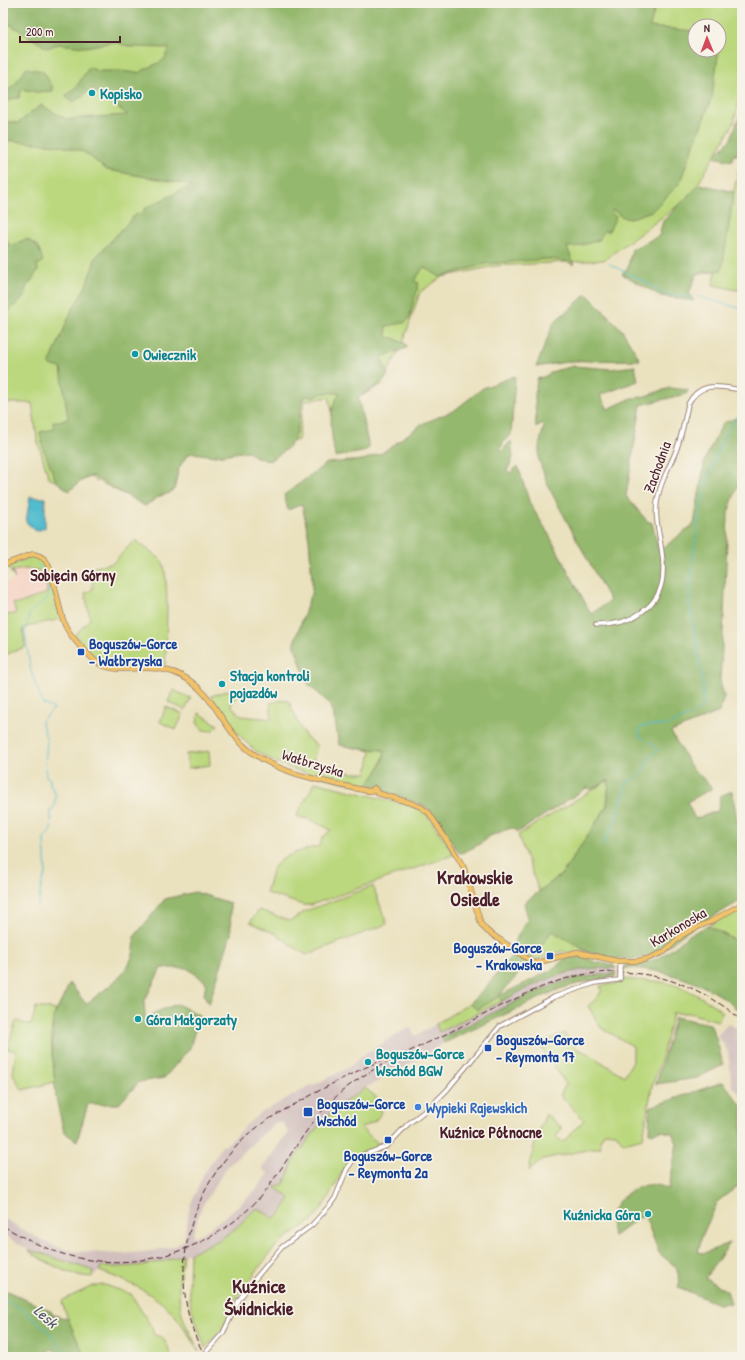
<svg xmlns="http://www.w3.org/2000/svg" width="745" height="1360" font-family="'Patrick Hand',sans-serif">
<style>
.built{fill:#f5d2c2}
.industrial{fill:#d1bfbd;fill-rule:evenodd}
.green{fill:#bbd87e;stroke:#827c54;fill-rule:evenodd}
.forest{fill:#94b86d;stroke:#6f6c4c}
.water{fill:#51bccd;stroke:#4e6e7c}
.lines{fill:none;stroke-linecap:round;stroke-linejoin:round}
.stream{stroke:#51bccd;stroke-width:1}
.minor-casing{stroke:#9a8074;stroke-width:5.5}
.major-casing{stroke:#9a8074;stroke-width:6}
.minor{stroke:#fff;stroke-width:3.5}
.major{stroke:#f1c369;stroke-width:4.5}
.rail{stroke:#4a1f2b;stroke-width:1;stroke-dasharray:6 3;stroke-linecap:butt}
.minor-bridge-casing{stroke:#9a8074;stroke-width:5.5;stroke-linecap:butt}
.minor-bridge{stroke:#fff;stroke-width:3.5}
.culture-dot{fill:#0f9aa8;stroke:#f7f3e8;stroke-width:1.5}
.transit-dot{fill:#1a4fb4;stroke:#f7f3e8;stroke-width:1.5}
.shop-dot{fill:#3f7fe0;stroke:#f7f3e8;stroke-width:1.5}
.labels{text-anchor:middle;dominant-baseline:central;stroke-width:3.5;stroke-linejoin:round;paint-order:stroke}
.culture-label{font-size:15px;font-weight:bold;fill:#0d838f;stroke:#f7f3e8;text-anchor:start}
.street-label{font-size:15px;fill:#4a1f2b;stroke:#f7f3e8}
.transit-label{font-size:15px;font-weight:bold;fill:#164399;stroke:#f7f3e8;text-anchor:start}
.shop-label{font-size:15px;font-weight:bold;fill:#366cbe;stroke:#f7f3e8;text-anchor:start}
.neighbourhood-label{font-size:16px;font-weight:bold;fill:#4a1f2b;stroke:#f7f3e8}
.water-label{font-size:16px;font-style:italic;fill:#4c5664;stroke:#f7f3e8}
.district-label{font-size:19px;font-weight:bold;fill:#4a1f2b;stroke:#f7f3e8}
</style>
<rect width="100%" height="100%" fill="#f7f3e8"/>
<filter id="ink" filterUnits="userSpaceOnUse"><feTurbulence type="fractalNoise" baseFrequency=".025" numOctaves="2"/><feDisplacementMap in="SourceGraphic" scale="8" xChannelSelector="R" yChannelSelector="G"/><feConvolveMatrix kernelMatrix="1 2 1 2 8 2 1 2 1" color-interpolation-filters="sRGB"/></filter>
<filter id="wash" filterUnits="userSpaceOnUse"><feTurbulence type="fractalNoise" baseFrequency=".012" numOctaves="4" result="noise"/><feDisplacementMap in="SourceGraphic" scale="16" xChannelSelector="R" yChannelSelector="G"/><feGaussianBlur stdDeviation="0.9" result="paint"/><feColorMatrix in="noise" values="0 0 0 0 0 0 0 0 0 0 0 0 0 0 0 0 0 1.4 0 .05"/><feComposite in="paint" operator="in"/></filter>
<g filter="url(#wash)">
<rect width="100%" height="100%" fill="#eae1be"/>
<polygon class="built" points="24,568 40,569 47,591 18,614 3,618 3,584 14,580 11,571"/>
<g class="industrial">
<path d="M594,968H616V973L577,978L559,983L543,989L442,1038L444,1043L404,1068L365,1088L287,1174L284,1184L274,1188L290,1198L279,1215L273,1218L259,1209H255L236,1228L219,1240L190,1253L154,1264L121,1268L101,1267L99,1271L95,1275L82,1277L45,1261L3,1234V1218L32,1235L55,1246L74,1251L121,1254L151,1251L176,1246L184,1240L190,1206L203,1175L223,1145L225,1146L245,1126L258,1115L287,1098L346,1069L358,1060V1058L406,1029L411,1028L415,1036L436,1024L440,1032L541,982L575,971ZM276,1122H283L288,1133L281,1141L262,1169L269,1174L256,1190L237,1207L203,1233L192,1237L201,1208L227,1167Z"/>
<polygon points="728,1024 736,1028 742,1033 742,1097 732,1086 728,1052 723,1043 717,1036"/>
</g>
<g class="green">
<path d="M3,3H742V87L734,123L691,196L604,260L495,266L442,277L420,292L403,343L381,385L332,412L329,397L304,401L298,440L265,450L183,453L149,501L121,493L90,477L73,485L49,479L37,439L32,403H7L3,400ZM695,26H719V50H695Z"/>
<polygon points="739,167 742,168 742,291 713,285"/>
<path d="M135,540C143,547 156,554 162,561C170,573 166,648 165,666L163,667C143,664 116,672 98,660C89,655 82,643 75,635L90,619L85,593L92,590L93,578L91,568L113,563Z"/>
<path d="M33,556L42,559L47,566L60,618L57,620L32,625L23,629L25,647L3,656V616L9,614L10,615L16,613L13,603L18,604L47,593C46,567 35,567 12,571L15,579L9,569L10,565Z"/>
<path d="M233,689L238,696L231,705L241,716L272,719L270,703L284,700L289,701L298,723L306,737L317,746L313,762L352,773H367L371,751L361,749L385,750C383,760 376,780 367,784C365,785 363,785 360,785C328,779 295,773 266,757C261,754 255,751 251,747C235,733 223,713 211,696Z"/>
<polygon points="173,690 191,698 185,710 168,702"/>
<polygon points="166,707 183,714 176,730 160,722"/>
<polygon points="199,713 218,725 212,731 203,730 197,723"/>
<polygon points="209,751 210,765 188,768 186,754"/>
<polygon points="609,780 607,806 562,874 539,891 518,835"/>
<path d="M315,782L419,808L427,815L453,852V855L311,905H303L266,893C268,886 270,878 272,871C279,855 304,850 319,846L323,837L331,830L309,819L298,817L297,815Z"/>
<polygon points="373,886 387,924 306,955 276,934 250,922 259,910 290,921 306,911"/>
<polygon points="742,907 742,944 708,926"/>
<polygon points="552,930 590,953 580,950 566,953 563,951 539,959 532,958"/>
<path d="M625,979C637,981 650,980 662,982C685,986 704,998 723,1012L718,1021L689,1013H673L661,1060L652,1086L643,1138L623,1143L616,1133L605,1132L600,1140L601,1147L543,1159L529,1171L536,1138L546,1114L562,1128L556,1137L563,1142L584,1120L560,1095L566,1084L539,1044L564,1033L577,1049L587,1053L624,1076L633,1061V1046L601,1028L588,1006L597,998L602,990L600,986L621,983Z"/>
<polygon points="498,997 502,1001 439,1032 436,1024 470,1003 477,1010"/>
<path d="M36,1007L56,1010C47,1029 53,1061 55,1082L22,1090L13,1074L16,1051L7,1049L16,1021L31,1025Z"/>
<polygon points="365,1088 381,1101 377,1105 382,1112 375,1121 361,1128 381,1146 364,1151 349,1160 324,1205 313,1220 289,1236 274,1248 236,1298 224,1327 205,1348 191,1307 189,1287 190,1253 219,1240 236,1228 255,1209 259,1209 273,1218 279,1215 290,1198 274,1187 284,1184 295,1158 322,1121 338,1107"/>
<path d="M29,1251L37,1252L94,1271L92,1277C70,1276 47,1263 29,1251Z"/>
<path d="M183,1255C180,1275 176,1298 183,1317C187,1329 194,1340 199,1351C190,1338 182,1322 170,1310C150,1291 125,1280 99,1271L101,1267C130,1268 155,1265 183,1255Z"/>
<polygon points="105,1285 131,1294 152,1328 154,1335 162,1337 168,1347 171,1357 85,1357 72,1329 62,1303 63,1300 93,1286"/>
</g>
<g class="forest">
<path d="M3,3H656L650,27L695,31V50H719L712,97L679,184L652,211L629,219L622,217L613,210L611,212L616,217L609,231H604L599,240L576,247H567L574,265L565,261L548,259L485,264L440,277L424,267L414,281L419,283L409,319L404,323L386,326L387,337L393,338L406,344L407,348L381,357L388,374L383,382L358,397L369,448L362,452L335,457C332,436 326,411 340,393H323L314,397L304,396C301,401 301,408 300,414C294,443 295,445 269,461L255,457L248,451L215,456L193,453L187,455L178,470L175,488L170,493L160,496L145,506L93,476L85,478L69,491L56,481L43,448L40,432L54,429L53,422L68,419L61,368L49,365L71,312L85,288L96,257L135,215L144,212V209L192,185L107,170L84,152L57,145L3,140V121L18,123L41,105L66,119L128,115L91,88L82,97L72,102L65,96L77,86L89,67L97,71H120L138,73L164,60L169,48L132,47L114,42L85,47L58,44L47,48L3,20Z"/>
<polygon points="26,68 43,71 52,86 53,91 36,92 22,89 19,98 11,99 4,105 3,95 16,83"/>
<polygon points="741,111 742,111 742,135 737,155 733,155 732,161 713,157 731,139"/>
<polygon points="700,184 734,192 722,270 697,274 689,293 694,301 661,296 622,274 628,267 632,249 659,236 663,221"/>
<path d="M3,233L10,246L26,239C39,245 39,248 43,261L40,264H37L38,270L30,283L26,287L25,296L3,316Z"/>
<polygon points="587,294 622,330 640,360 572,361 536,367 554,322"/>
<path d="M574,366L611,369L635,366L638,381L600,395L608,409L632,398L642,397L670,388L688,390L686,394L641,405L626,496L647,521L652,523L659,551L694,524L705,459L723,423L742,416V474L728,513L724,616L720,680L724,697L719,712L671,732L691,767L713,788L687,802L695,819L718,811L720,796L732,791L742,848V900L693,927L663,950L646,957L633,959H613L590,953L552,931L528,963L499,996L550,971L565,959L572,957L580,956L587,957L594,962L613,965L616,968C602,968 589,968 576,971C549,976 525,989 502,1001L498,997L477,1010L470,1003L481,993L518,948L513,944L528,918L524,903L562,874L607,806L609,780L590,790L588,787L518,832L513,828L508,829L490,836L482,843L464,852L459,853L431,811L422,805L367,784C377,775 383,763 385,750L361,749L339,745L335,721L329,703L307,683L294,643L312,591V580L309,539L302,504L288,510L284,495L327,463L363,460L382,453L422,424L455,410L483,388L515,376L511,435L505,440L500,449L502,451L511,441L513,458L507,471L510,473L518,466L530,504L548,533L591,614L610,601L549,488L539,460V446L544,426L542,423L536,428L535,396L537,379L546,376L554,371Z"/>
<path d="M195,892L230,903L231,934L209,1004L204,995L206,982L187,968H161L144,1002L146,1025L154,1013L177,1004L199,1015L190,1048L164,1078L139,1082L119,1104H88L77,1141L64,1132L56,1098L52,1049L53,1018L70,983L86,1004C104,990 131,973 134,949C135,945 134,941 134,937L165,899Z"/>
<path d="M708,926L742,944V1013C734,1007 726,999 718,994C690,978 656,968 624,968L625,965L644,963L659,958L672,949L689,935Z"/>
<polygon points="616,973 615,976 611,977 584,982 559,989 444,1043 442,1038 525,997 559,983 577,978"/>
<polygon points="675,1017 710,1024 717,1041 723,1065 697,1078 656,1084"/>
<path d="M723,1082L742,1106V1183L718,1201L702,1236L698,1252L704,1253L730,1243L705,1278L727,1291L731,1303L718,1304L678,1287L680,1281L676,1267L659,1253L644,1214L613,1237C612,1229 610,1220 612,1212C614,1208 617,1205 619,1201C629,1190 642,1183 658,1185C661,1186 666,1188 669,1189L677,1143L672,1133L661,1131L649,1133L650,1107Z"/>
<polygon points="3,1289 52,1312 51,1314 68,1319 85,1357 62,1357 61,1354 52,1349 43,1354 42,1357 3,1357"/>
</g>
<polygon class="water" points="30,497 45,498 45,528 36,531 26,522"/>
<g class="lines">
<g class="stream">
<polyline points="609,264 644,281 663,294 687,297 692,297"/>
<polyline points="697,296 742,309"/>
<path d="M38,565C47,573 48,586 49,597L30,613L25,630V634L31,672L43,704L53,708V710L41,721L47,741L45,764"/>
<path d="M644,739L639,736L640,728C648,723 658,727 668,725C680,721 691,715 702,708L703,701V684L697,643L689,603L691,574L698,523L707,479L724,435L742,411"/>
<polyline points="45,768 46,776 50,779 50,786 53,788 53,791 56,795 54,808 51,810 51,822"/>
<path d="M602,847C614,825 621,806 627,782C641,776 644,773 648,758L658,750L653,744L649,742"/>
<polyline points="38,906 42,882 46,874 44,839 51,830 51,826"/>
<polyline points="3,1299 22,1309 46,1329 69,1357"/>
</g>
</g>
</g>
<g filter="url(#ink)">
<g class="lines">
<defs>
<g id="minor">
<path d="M596,625C628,626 662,608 663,573C665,547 652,522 658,497C661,479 671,465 677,448C682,434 685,419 688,404C701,380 719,387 742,390"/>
<polyline points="207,1351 223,1333 239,1300 249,1286 282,1247 312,1225 330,1205 335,1198 347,1169 354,1159 360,1156 377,1150 387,1146 408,1124 430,1107 447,1090 500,1026 554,997 595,983 618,980 620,979 620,976"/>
<polyline points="199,1357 201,1355"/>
</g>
<g id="major">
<path d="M3,565L33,554C37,555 41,556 44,559C54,568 58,610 65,625C71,638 84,650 94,660C109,673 128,668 146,668C158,668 171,670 182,676C211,691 220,721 241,743C271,774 328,782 368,791L376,790"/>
<polyline points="374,788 377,793 411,803 421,807 429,813 457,856 464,868 481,924 487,931 534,963 540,962 577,952 617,961 637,961 647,959 664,952 682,935 693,929 710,922 742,904"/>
</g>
</defs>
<use href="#minor" class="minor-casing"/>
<use href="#major" class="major-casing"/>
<use href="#minor" class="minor"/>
<use href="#major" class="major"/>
<g class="rail">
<path d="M3,1226C26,1239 48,1251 74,1257C141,1273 216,1248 261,1196C288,1163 307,1122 339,1094C369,1067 412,1051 448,1033C485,1015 522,993 561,980C624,961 694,977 742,1021"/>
<path d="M206,1357C189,1330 183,1299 184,1267C187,1211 217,1156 263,1123C279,1112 298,1103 315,1093C337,1081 360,1069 383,1060"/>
</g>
<defs>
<polyline id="minor-bridge" points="620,976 620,966"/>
</defs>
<use href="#minor-bridge" class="minor-bridge-casing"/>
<use href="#minor-bridge" class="minor-bridge"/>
</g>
</g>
<g class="culture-dot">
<circle cx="92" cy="93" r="4"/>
<circle cx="135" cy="354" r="4"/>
<circle cx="222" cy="684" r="4"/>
<circle cx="138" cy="1019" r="4"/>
<circle cx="368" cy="1062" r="4"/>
<circle cx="648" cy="1214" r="4"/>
</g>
<g class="transit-dot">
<rect x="77" y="648" width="8" height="8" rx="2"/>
<rect x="546" y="952" width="8" height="8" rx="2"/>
<rect x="484" y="1044" width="8" height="8" rx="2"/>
<rect x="303" y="1107" width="10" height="10" rx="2"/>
<rect x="384" y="1136" width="8" height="8" rx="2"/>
</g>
<circle class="shop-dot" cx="418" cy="1107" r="4"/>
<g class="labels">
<g class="culture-label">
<text x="100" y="93">Kopisko</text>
<text x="143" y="354">Owiecznik</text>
<text x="230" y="675">Stacja kontroli<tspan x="230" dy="17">pojazdów</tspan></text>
<text x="146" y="1019">Góra Małgorzaty</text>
<text x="376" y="1053">Boguszów-Gorce<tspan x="376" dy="17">Wschód BGW</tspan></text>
<text x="640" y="1214" text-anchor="end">Kuźnicka Góra</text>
</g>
<g class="street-label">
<text transform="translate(657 467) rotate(-70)">Zachodnia</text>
<text transform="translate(313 763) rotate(17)">Wałbrzyska</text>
<text transform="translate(678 927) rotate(-31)">Karkonoska</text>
</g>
<g class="transit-label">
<text x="89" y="643">Boguszów-Gorce<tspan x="89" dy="17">- Wałbrzyska</tspan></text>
<text x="542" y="947" text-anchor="end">Boguszów-Gorce<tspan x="542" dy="17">- Krakowska</tspan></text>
<text x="496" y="1039">Boguszów-Gorce<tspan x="496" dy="17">- Reymonta 17</tspan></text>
<text x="317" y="1103">Boguszów-Gorce<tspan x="317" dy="17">Wschód</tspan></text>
<text x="388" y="1155" text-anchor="middle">Boguszów-Gorce<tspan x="388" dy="17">- Reymonta 2a</tspan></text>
</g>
<g class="shop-label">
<text x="426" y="1107">Wypieki Rajewskich</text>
</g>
<g class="neighbourhood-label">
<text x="73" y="575">Sobięcin Górny</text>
<text x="491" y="1132">Kuźnice Północne</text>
</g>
<g class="water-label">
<text transform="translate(46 1316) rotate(42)">Lesk</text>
</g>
<g class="district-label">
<text x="475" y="877">Krakowskie<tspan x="475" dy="22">Osiedle</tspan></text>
<text x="259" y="1286">Kuźnice<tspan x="259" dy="22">Świdnickie</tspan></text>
</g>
</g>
<rect width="745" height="1360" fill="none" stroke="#f7f3e8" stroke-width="16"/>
<g transform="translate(707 38) rotate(359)"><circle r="19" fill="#f7f3e8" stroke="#b29e9c"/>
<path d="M0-3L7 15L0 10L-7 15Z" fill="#d1495b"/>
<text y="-6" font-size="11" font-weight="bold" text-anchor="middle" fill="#4a1f2b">N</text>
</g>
<path d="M20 36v6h100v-6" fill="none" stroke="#4a1f2b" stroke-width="2"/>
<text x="26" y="36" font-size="12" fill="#4a1f2b" stroke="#f7f3e8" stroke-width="3" paint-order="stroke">200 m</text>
</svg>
